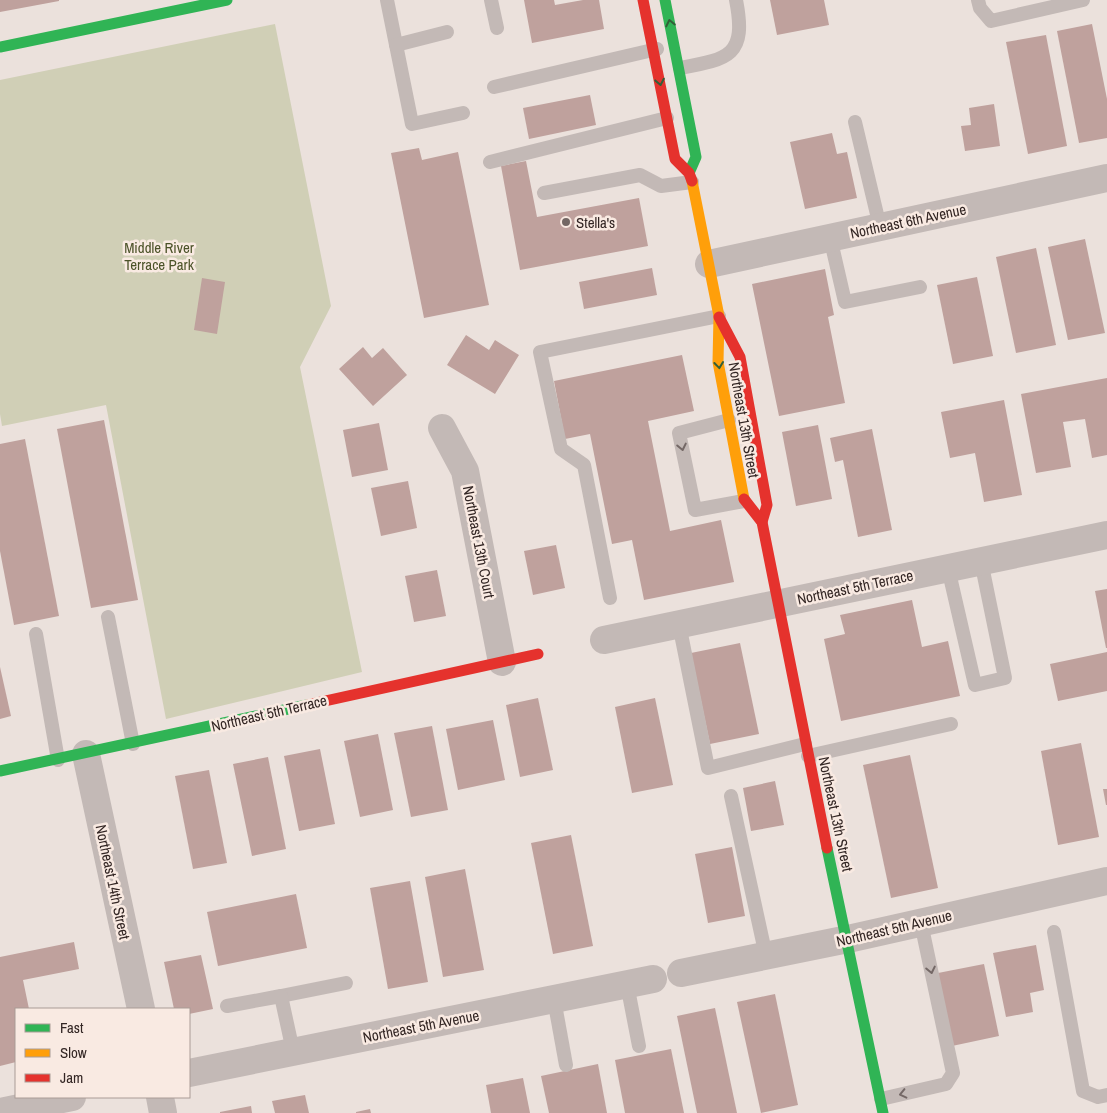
<svg xmlns="http://www.w3.org/2000/svg" width="1107" height="1113" font-family="'Archivo Narrow',sans-serif">
<style>
.green{fill:#d0cfb6}
.building{fill:#bfa19d}
.lines{fill:none;stroke-linecap:round;stroke-linejoin:round}
.lane{stroke:#c3b9b6;stroke-width:14}
.street{stroke:#c3b9b6;stroke-width:28}
.fast{stroke:#30b455;stroke-width:11}
.slow{stroke:#ff9f0a;stroke-width:11}
.jam{stroke:#e5322d;stroke-width:11}
.oneway{stroke:#325f38}
.oneway2{stroke:#746866}
.poi-dot{fill:#736764;stroke:#f9eae2;stroke-width:2}
.labels{text-anchor:middle;dominant-baseline:central;stroke-width:5;stroke-linejoin:round;paint-order:stroke}
.street-label{font-size:15px;fill:#332624;stroke:#f9eae2}
.poi-label{font-size:15px;fill:#332624;stroke:#f9eae2;text-anchor:start}
.park-label{font-size:15px;fill:#4b5228;stroke:#f9eae2}
</style>
<rect width="100%" height="100%" fill="#ebe1dc"/>
<polygon class="green" points="275,24 331,306 300,367 362,672 166,719 106,405 2,426 0,414 0,80"/>
<g class="building">
<polygon points="0,0 59,0 59,1 0,12"/>
<polygon points="524,0 554,0 555,5 583,0 599,0 604,29 532,43"/>
<polygon points="770,0 824,0 829,25 777,35"/>
<polygon points="1092,24 1107,99 1107,138 1079,143 1057,31"/>
<polygon points="1046,35 1067,146 1028,154 1006,42"/>
<polygon points="590,95 596,125 529,139 523,108"/>
<polygon points="994,104 1000,146 965,151 961,126 971,125 969,108"/>
<polygon points="832,133 837,154 847,152 857,198 805,209 790,142"/>
<polygon points="419,148 422,160 458,152 489,305 424,318 391,153"/>
<polygon points="526,161 537,217 639,198 648,246 520,270 501,166"/>
<polygon points="1085,239 1105,333 1068,340 1048,247"/>
<polygon points="1036,248 1056,345 1016,353 996,257"/>
<polygon points="652,268 657,295 584,309 579,282"/>
<polygon points="825,269 834,315 828,317 845,403 779,416 752,284"/>
<polygon points="977,277 993,356 953,364 937,285"/>
<polygon points="202,278 225,282 217,334 194,330"/>
<polygon points="466,335 489,350 495,340 519,355 495,394 447,365"/>
<polygon points="363,347 372,358 383,348 407,375 373,406 339,369"/>
<polygon points="682,355 694,411 648,421 670,531 721,520 734,582 644,600 632,540 612,544 590,434 565,439 554,381"/>
<polygon points="1107,378 1107,455 1092,458 1085,419 1063,422 1071,467 1036,473 1021,394"/>
<polygon points="1004,400 1022,495 984,502 975,453 950,458 941,412"/>
<polygon points="104,420 138,600 91,608 57,429"/>
<polygon points="379,423 388,470 352,477 343,430"/>
<polygon points="818,425 832,499 796,506 782,432"/>
<polygon points="872,429 892,530 858,537 843,460 835,462 830,438"/>
<polygon points="25,439 59,616 14,625 0,551 0,444"/>
<polygon points="408,481 417,528 381,536 371,488"/>
<polygon points="556,545 565,588 533,595 524,551"/>
<polygon points="437,570 446,616 414,622 405,576"/>
<polygon points="1107,589 1107,648 1106,648 1095,591"/>
<polygon points="912,600 922,647 948,641 960,696 841,721 824,639 845,634 840,615"/>
<polygon points="740,643 759,734 710,744 691,653"/>
<polygon points="1107,652 1107,691 1058,701 1050,664"/>
<polygon points="0,667 11,716 0,719"/>
<polygon points="538,698 553,770 520,777 506,705"/>
<polygon points="655,698 673,785 632,793 615,707"/>
<polygon points="493,720 505,780 458,790 446,729"/>
<polygon points="432,726 448,810 411,817 394,733"/>
<polygon points="378,734 393,810 360,817 344,741"/>
<polygon points="1081,743 1099,837 1058,845 1041,751"/>
<polygon points="320,749 335,824 299,831 284,756"/>
<polygon points="910,755 938,888 891,898 863,765"/>
<polygon points="268,757 286,849 252,856 233,764"/>
<polygon points="209,770 227,863 193,869 175,776"/>
<polygon points="775,781 784,825 751,831 743,788"/>
<polygon points="1103,789 1107,789 1107,805 1106,805"/>
<polygon points="571,835 593,946 553,954 531,843"/>
<polygon points="732,847 745,916 708,923 695,854"/>
<polygon points="465,869 484,970 443,977 425,877"/>
<polygon points="410,881 428,982 388,989 370,888"/>
<polygon points="296,894 307,948 218,966 207,912"/>
<polygon points="74,942 79,969 23,980 29,1009 16,1009 16,1062 0,1066 0,957"/>
<polygon points="1036,945 1044,990 1030,993 1033,1012 1006,1017 993,953"/>
<polygon points="201,955 213,1009 189,1014 189,1009 174,1009 164,962"/>
<polygon points="984,964 999,1036 952,1046 938,973"/>
<polygon points="775,994 798,1105 761,1113 737,1002"/>
<polygon points="715,1008 737,1113 697,1113 677,1016"/>
<polygon points="671,1049 684,1113 625,1113 615,1060"/>
<polygon points="598,1064 607,1113 549,1113 541,1076"/>
<polygon points="523,1078 530,1113 491,1113 486,1085"/>
<polygon points="305,1095 309,1113 275,1113 272,1101"/>
<polygon points="251,1106 252,1113 220,1113 220,1112"/>
<polygon points="370,1109 371,1113 356,1113 356,1112"/>
</g>
<g class="lines">
<g class="lane">
<polyline points="387,0 412,124 463,113"/>
<polyline points="491,0 497,28"/>
<polyline points="978,0 980,8 991,21 1083,0"/>
<polyline points="396,45 447,32"/>
<path d="M680,68C729,59 747,56 736,0"/>
<polyline points="494,87 657,49"/>
<polyline points="855,122 880,227"/>
<polyline points="490,162 667,118"/>
<polyline points="544,193 640,175 661,186 692,182"/>
<polyline points="830,237 845,302 920,287"/>
<polyline points="729,420 679,433 695,510 744,501"/>
<polyline points="948,568 975,685 1005,678 981,561"/>
<polyline points="610,598 584,465 561,449 540,352 719,316"/>
<polyline points="108,617 133,744"/>
<polyline points="679,624 708,768 805,744"/>
<polyline points="36,634 58,760"/>
<polyline points="808,756 951,724"/>
<polyline points="731,796 766,956"/>
<polyline points="1054,932 1083,1091 1098,1097 1107,1095"/>
<polyline points="627,984 639,1046"/>
<polyline points="281,996 346,983"/>
<polyline points="554,999 566,1065"/>
<polyline points="227,1006 281,996 293,1051"/>
<polyline points="881,1099 946,1084 953,1073 921,923"/>
</g>
<g class="street">
<polyline points="709,264 1107,178"/>
<polyline points="442,428 465,471 502,662"/>
<polyline points="604,640 1107,535"/>
<polyline points="86,754 141,1009"/>
<polyline points="681,973 848,939 1107,881"/>
<polyline points="189,1073 653,979"/>
<polyline points="160,1097 163,1113"/>
<polyline points="0,1112 72,1097"/>
</g>
<g class="fast">
<polyline points="665,0 696,157 689,173"/>
<polyline points="0,47 227,0"/>
<polyline points="0,771 307,705"/>
<polyline points="827,848 883,1113"/>
</g>
<polyline class="slow" points="692,181 719,316 718,362 744,499"/>
<g class="jam">
<polyline points="643,0 675,159 689,173 692,181"/>
<polyline points="719,317 740,357 767,505 762,522"/>
<polyline points="744,499 762,522 827,848"/>
<polyline points="307,705 538,654"/>
</g>
</g>
<defs><path id="oneway-chevron" d="M-2-3.5L2.5 0L-2 3.5" fill="none" stroke-width="1.6" stroke-linecap="round" stroke-linejoin="round" transform="scale(1.25)"/></defs>
<g class="oneway">
<use href="#oneway-chevron" transform="translate(670 23) rotate(-102)"/>
<use href="#oneway-chevron" transform="translate(660 82) rotate(79)"/>
<use href="#oneway-chevron" transform="translate(719 365) rotate(83)"/>
</g>
<g class="oneway2">
<use href="#oneway-chevron" transform="translate(682 447) rotate(78)"/>
<use href="#oneway-chevron" transform="translate(931 970) rotate(78)"/>
<use href="#oneway-chevron" transform="translate(903 1094) rotate(167)"/>
</g>
<circle class="poi-dot" cx="566" cy="222" r="5"/>
<g class="labels">
<g class="street-label">
<text transform="translate(908 221) rotate(-12)">Northeast 6th Avenue</text>
<text transform="translate(744 420) rotate(80)">Northeast 13th Street</text>
<text transform="translate(479 542) rotate(79)">Northeast 13th Court</text>
<text transform="translate(855 587) rotate(-12)">Northeast 5th Terrace</text>
<text transform="translate(269 713) rotate(-13)">Northeast 5th Terrace</text>
<text transform="translate(836 814) rotate(78)">Northeast 13th Street</text>
<text transform="translate(113 882) rotate(78)">Northeast 14th Street</text>
<text transform="translate(894 928) rotate(-13)">Northeast 5th Avenue</text>
<text transform="translate(421 1026) rotate(-11)">Northeast 5th Avenue</text>
</g>
<g class="poi-label">
<text x="576" y="222">Stella's</text>
</g>
<g class="park-label">
<text x="159" y="247">Middle River<tspan x="159" dy="17">Terrace Park</tspan></text>
</g>
</g>
<rect x="15" y="1008" width="175" height="90" fill="#f9eae2" stroke="#aa9c96"/>
<rect x="25" y="1024" width="25" height="8" fill="#30b455" stroke="#aa9c96"/>
<text x="60" y="1033" font-size="15" fill="#332624">Fast</text>
<rect x="25" y="1049" width="25" height="8" fill="#ff9f0a" stroke="#aa9c96"/>
<text x="60" y="1058" font-size="15" fill="#332624">Slow</text>
<rect x="25" y="1074" width="25" height="8" fill="#e5322d" stroke="#aa9c96"/>
<text x="60" y="1083" font-size="15" fill="#332624">Jam</text>
</svg>
